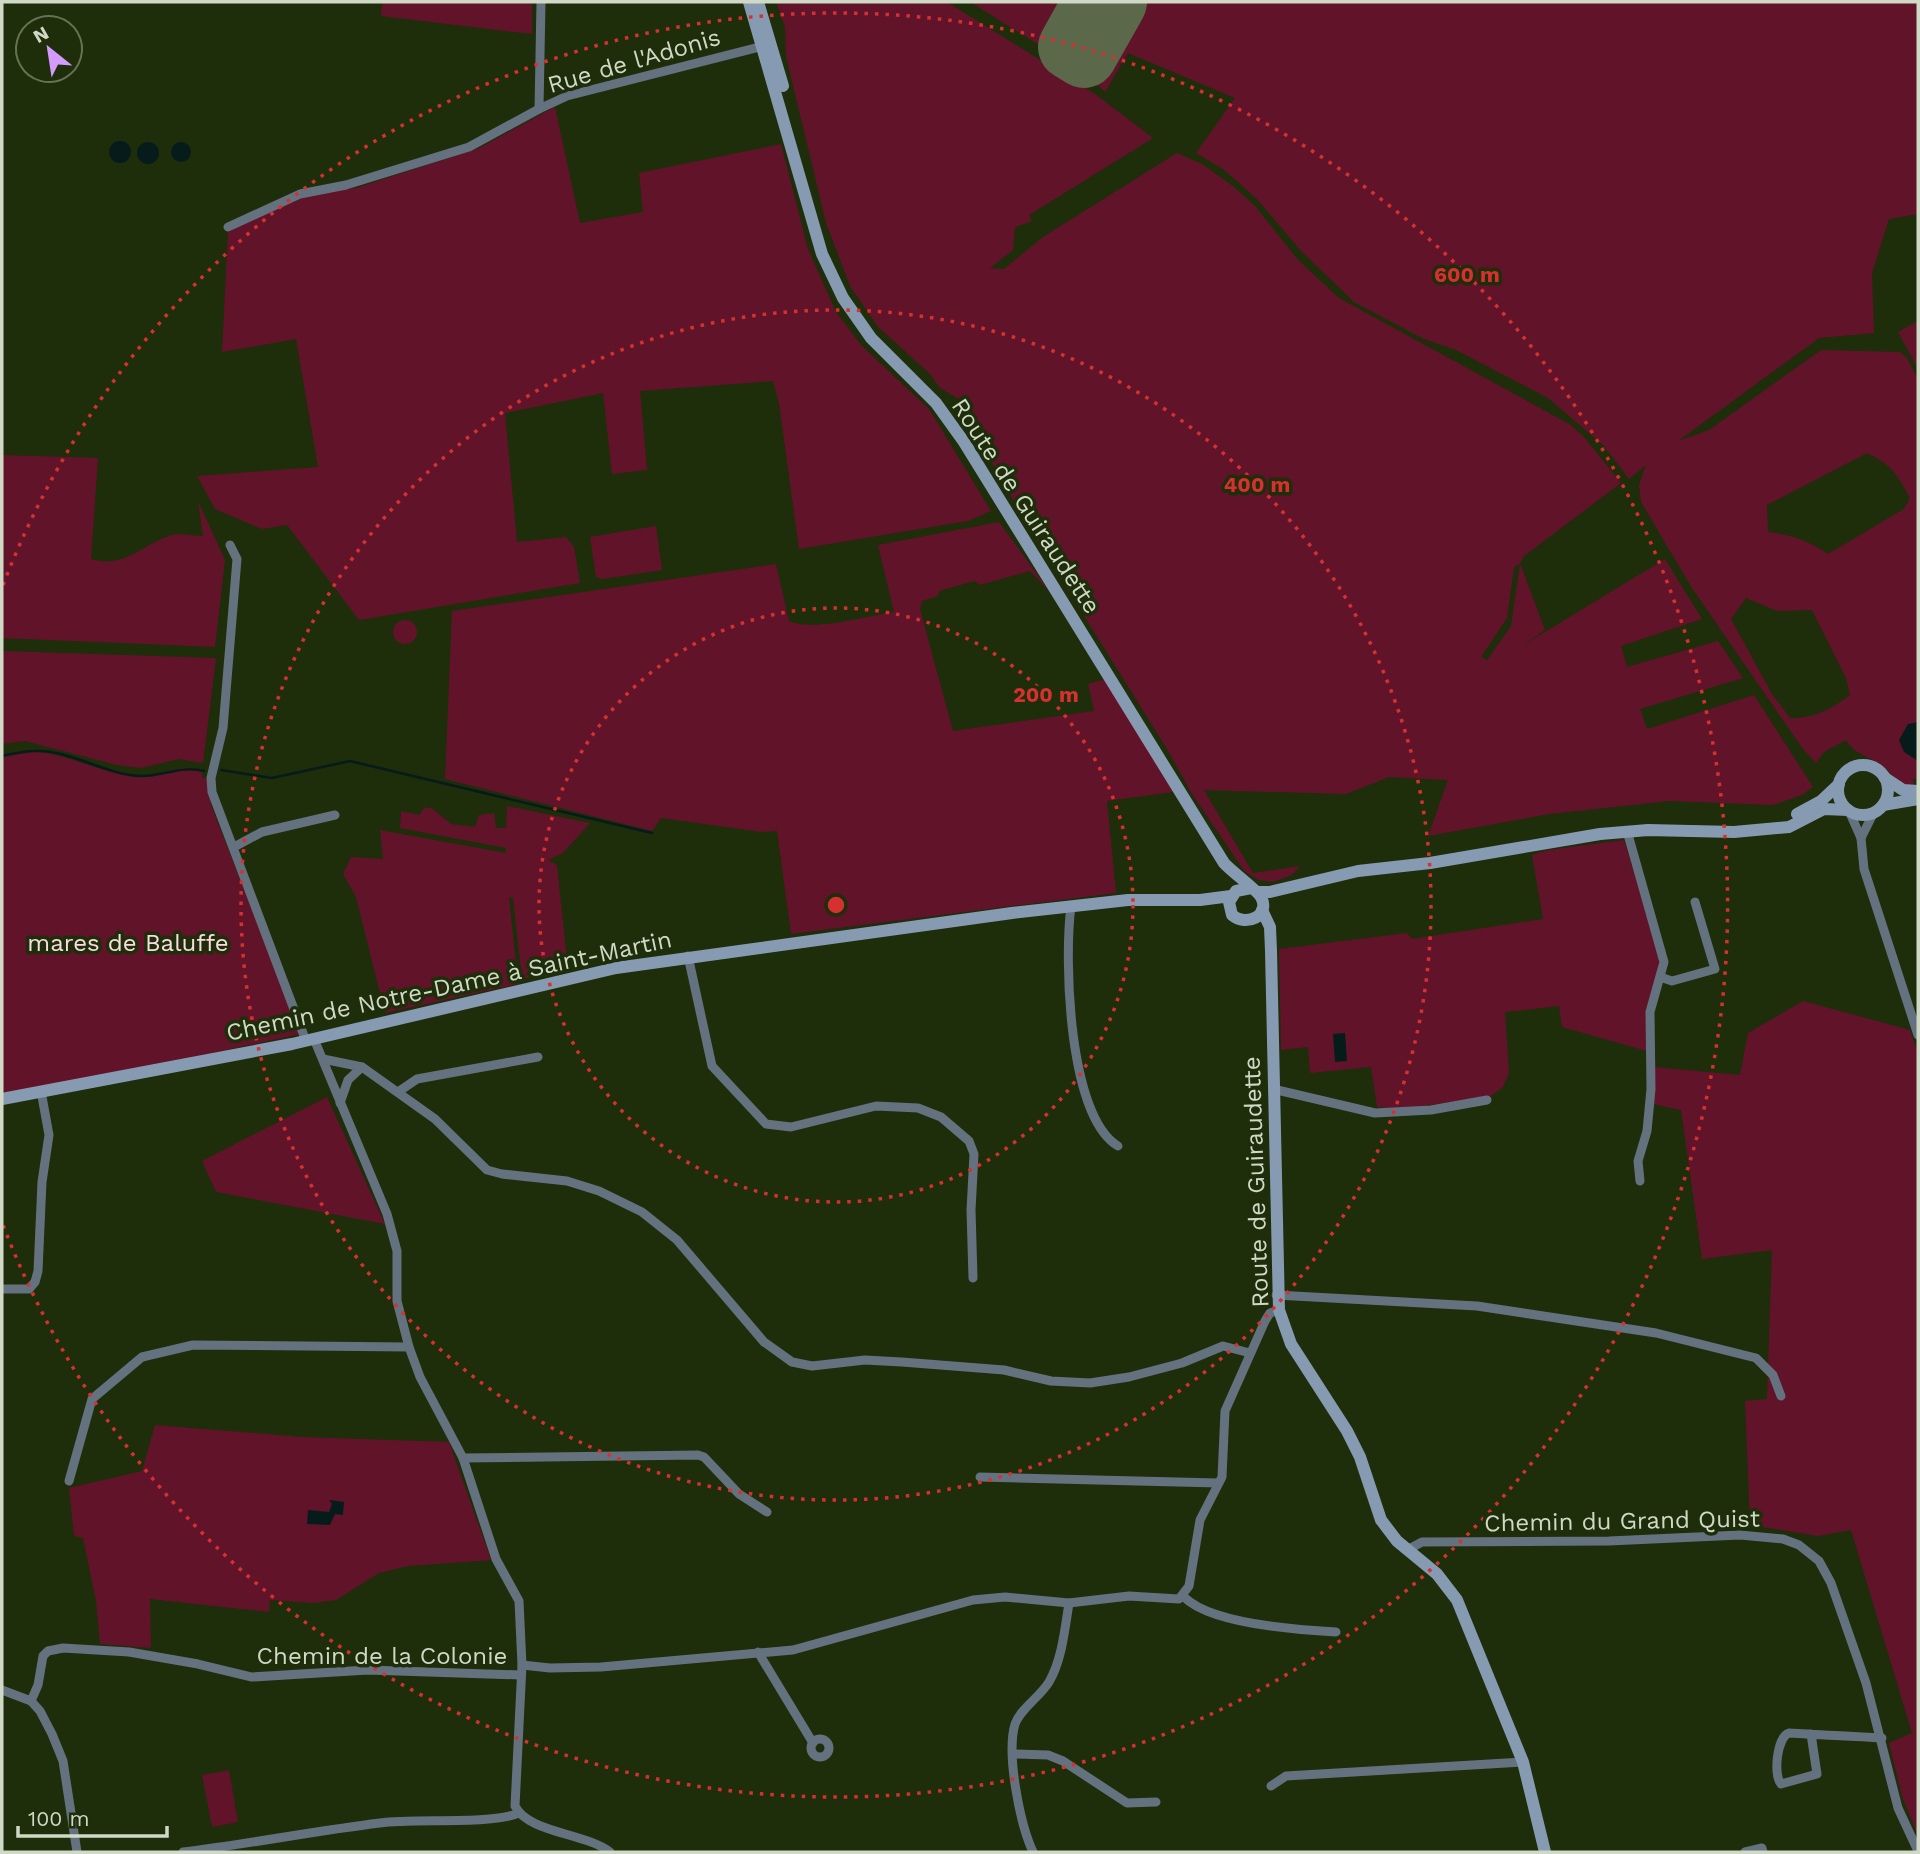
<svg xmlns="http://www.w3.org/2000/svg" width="1920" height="1854" font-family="'Work Sans',sans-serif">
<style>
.green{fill:#611429;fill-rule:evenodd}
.water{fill:#061c1b}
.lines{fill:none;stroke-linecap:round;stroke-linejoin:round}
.stream{stroke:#061c1b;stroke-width:2.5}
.runway{stroke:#5b684a;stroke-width:66}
.street{stroke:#64717f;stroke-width:9}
.secondary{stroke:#869bb1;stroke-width:12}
.ring{fill:none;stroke:#d63130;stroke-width:3.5;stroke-dasharray:3.5 7}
.labels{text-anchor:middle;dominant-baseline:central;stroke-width:7;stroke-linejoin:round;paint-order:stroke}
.street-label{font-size:24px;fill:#cfd9c5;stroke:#1e2d0a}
.park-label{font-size:24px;fill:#fadbdf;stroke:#1e2d0a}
.centre{fill:#d63130;stroke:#1e2d0a;stroke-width:3.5}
.ring-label{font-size:21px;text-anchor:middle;font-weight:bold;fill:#d63130;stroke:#1e2d0a;stroke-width:7;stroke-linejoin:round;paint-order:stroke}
</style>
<rect width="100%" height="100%" fill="#1e2d0a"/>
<g class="green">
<polygon points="382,2 532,2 532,34 381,16"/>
<path d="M776,2H947L1095,94L1153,138L1029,215L1032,221L1015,227L1013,250L990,268L1004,269L1043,237L1177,153L1202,164L1234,187L1255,206L1298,260L1339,298L1571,425L1584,437L1621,483L1524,556L1520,563L1545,630L1522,646L1665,559L1702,619L1621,646L1627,667L1718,641L1743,678L1640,709L1647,729L1754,695L1813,787L1802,795L1773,805L1669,801L1549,814L1428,836L1448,780L1389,777L1346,794L1204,790L1253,873L1300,866L1292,875L1273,882L1259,880L1245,872L1192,794L1167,749L1030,529L969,424L967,411L957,398L940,388L930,374L878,327L850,286L826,223L786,56L785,27ZM1520,564L1511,626L1487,660L1481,657L1507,618L1514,567Z"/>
<path d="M970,2H1918V214L1889,219L1872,273L1874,333L1819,338L1678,441L1709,430L1821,350L1900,352L1907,358L1918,379V779H1913L1914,786C1897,785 1894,775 1882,766C1868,755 1856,756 1846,740L1824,752L1816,763L1803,749L1692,588L1641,502L1639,485L1646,465L1629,479L1604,446L1548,398L1456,350L1424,339L1354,302L1301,251L1257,199L1223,169L1196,153L1235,98L1128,53L1105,92L1086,74ZM1867,453C1892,465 1897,474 1910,498L1904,509L1828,554C1809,541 1792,535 1768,532L1767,505ZM1746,598L1777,611L1812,610L1846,678L1850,695C1832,709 1813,719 1790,718L1772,694L1731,619Z"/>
<polygon points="555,107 580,223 643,212 639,173 781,144 808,249 836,312 861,345 929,409 991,511 968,521 799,549 779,403 773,381 640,391 647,470 612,474 603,393 505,413 517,542 566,537 574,547 580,583 359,620 287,525 262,529 215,509 197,476 318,467 296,339 222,352 228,232 265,211 311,193 356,188 477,149"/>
<polygon points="1918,321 1918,369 1898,332"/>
<path d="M2,455L98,458L91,559C124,569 140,546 169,536C178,532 193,536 203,536L198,501L225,560L215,647L2,638Z"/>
<path d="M999,522L1050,592L1030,571L980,585L974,581L939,591L938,596L922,601L920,609L953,731L1094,711L1088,684L1106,679L1173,792L1107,801L1116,893L791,934L777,831L762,832L661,818L652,831L445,779L452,611L776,564L789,621C813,632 867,616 894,612L878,545Z"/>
<polygon points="656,526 662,570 602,579 596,577 590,537"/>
<circle cx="405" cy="632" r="12"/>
<polygon points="2,651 216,658 203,763 179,759 141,768 117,765 25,741 2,744"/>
<path d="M35,751C71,755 106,776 143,776C164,775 183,762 202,771V778H207L211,805L300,1034L2,1099V756Z"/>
<polygon points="507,806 590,823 563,853 548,860 557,865 568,971 522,979 513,898 509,897 518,984 385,1013 356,897 343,874 351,857 383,859 380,830 506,853 506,848 400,828 401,811 419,815 425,807 433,809 451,824 475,827 479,815 494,813 496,828 506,828"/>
<polygon points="1624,840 1662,962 1646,1011 1650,1052 1562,1027 1559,1006 1505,1012 1509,1073 1503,1087 1490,1097 1399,1109 1377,1107 1371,1067 1310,1073 1308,1047 1281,1050 1279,949 1407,933 1412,939 1543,919 1532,855 1548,850"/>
<polygon points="1803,1001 1910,1030 1918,1053 1918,1836 1902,1796 1889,1743 1912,1733 1851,1530 1818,1536 1750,1525 1745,1401 1767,1399 1772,1250 1702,1259 1681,1110 1653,1104 1654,1067 1740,1075 1748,1033"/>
<polygon points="327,1097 385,1224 216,1192 202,1161"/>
<polygon points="155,1425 302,1437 449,1442 491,1560 408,1566 379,1573 336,1600 313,1603 270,1600 269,1612 150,1599 151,1648 100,1644 96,1601 83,1538 74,1536 69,1488 142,1471"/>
<polygon points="229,1770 238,1822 212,1827 202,1775"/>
</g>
<g class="water">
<circle cx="120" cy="152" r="11"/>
<circle cx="181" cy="152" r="10"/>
<circle cx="148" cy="153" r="11"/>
<polygon points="1918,722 1918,761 1904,752 1899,740 1908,724"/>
<polygon points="1345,1033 1347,1061 1335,1062 1333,1034"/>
<polygon points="329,1500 344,1502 343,1515 335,1514 330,1525 307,1524 308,1510 329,1512 332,1504"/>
</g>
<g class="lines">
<g class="stream">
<path d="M2,756C12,754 24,751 34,751C70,749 104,775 141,776C164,776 182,765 204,771"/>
<polyline points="221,770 272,778 350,761 652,833"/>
</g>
<polyline class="runway" points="1096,2 1071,47 1084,55 1114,2"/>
<g class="street">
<polyline points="541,2 539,109 567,96 763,46"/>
<polyline points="228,227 300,194 346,185 469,147 539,109"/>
<polyline points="230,545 237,559 223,728 211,778 212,792 306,1041"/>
<polyline points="1849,811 1861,838 1864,869 1918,1035"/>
<polyline points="1627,831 1664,962 1650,1012 1651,1089 1647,1131 1638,1161 1640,1181"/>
<polyline points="1861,838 1874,812"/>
<polyline points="234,847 262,832 335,815"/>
<path d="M1071,906C1064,959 1068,1116 1118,1146"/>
<polyline points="688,956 712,1066 766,1124 791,1127 876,1106 918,1108 941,1117 969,1141 974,1154 971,1210 973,1278"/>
<polyline points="1660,977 1672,981 1715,969 1695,902"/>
<path d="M314,1039L387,1214L397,1251V1301L409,1347L420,1377L463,1458L496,1559L519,1601L522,1665L515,1806C528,1833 586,1833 610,1852"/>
<polyline points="323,1059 362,1067 435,1119 487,1170 502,1174 567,1181 599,1191 642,1212 677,1240 764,1342 792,1362 812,1366 865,1360 902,1362 1004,1370 1051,1381 1090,1383 1129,1377 1182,1363 1223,1346 1250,1353"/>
<polyline points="1273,1089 1375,1113 1431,1110 1487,1100"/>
<polyline points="398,1092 417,1079 538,1057"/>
<polyline points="340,1103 348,1080 362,1067"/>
<polyline points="2,1289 29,1289 35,1282 38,1271 42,1182 49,1135 41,1091"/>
<polyline points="1276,1295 1477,1306 1656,1333 1756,1358 1773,1375 1781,1396"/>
<polyline points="463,1458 698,1455 704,1457 739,1494 767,1512"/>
<polyline points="980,1477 1218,1483"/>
<polyline points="69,1481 92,1399 142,1357 193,1345 409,1347"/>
<polyline points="1407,1550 1422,1542 1609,1541 1740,1535 1783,1539 1799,1545 1819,1561 1831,1583 1866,1683 1898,1808 1918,1851"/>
<path d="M1184,1597C1211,1624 1298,1630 1336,1632"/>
<polyline points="758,1652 813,1743"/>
<polyline points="522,1665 550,1668 601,1667 793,1650 973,1600 1005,1597 1069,1603 1129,1596 1179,1599 1189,1586 1200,1520 1222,1477 1225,1411 1265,1321 1270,1313 1279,1310"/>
<polyline points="2,1690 31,1701 40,1711 52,1734 63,1761 77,1852"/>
<polyline points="31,1701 38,1685 43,1656 48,1651 63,1648 129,1652 198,1664 252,1677 368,1670 521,1675"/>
<path d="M1811,1734L1817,1774L1781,1784C1773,1775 1777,1737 1789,1733C1820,1735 1851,1736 1882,1738"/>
<circle cx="820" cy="1748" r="9"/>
<polyline points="1015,1754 1048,1755 1063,1761 1127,1803 1156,1802"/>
<polyline points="1271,1786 1286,1776 1523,1762"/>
<path d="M183,1852C249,1844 314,1831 380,1823C415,1818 493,1825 519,1813"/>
<path d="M1033,1852C1020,1824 1006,1754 1015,1724C1021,1708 1040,1697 1049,1682C1062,1660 1065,1628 1069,1603"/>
<polyline points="1745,1852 1762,1848 1763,1852"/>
</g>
<g class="secondary">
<path d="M749,2L822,254L843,298L871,338L936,403L964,442L1224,863C1232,872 1257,890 1261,897C1271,916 1246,927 1232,915L1229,902L1236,891L1251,888"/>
<polyline points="758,2 783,86"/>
<circle cx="1863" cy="790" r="25"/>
<polyline points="1885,778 1903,790 1918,791"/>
<polyline points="1883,805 1918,799"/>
<polyline points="1797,814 1821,801 1839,784"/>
<polyline points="1257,892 1270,892 1358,871 1430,863 1600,834 1648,830 1734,832 1789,827 1824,809 1848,810"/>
<polyline points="1262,910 1270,927 1271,951 1279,1310 1291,1344 1347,1431 1360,1457 1381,1520 1397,1541 1437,1574 1457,1600 1523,1762 1545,1852"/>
<polyline points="2,1099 292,1044 616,968 1012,913 1128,900 1200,900 1231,896"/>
</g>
</g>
<g class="ring">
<circle cx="836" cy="905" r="297"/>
<circle cx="836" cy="905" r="595"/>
<path d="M3 585A892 892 0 1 1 3 1225"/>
</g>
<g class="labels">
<g class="street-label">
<text transform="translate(634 61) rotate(-16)">Rue de l'Adonis</text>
<text transform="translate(1026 506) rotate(57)">Route de Guiraudette</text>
<text transform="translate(449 986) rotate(-12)">Chemin de Notre-Dame à Saint-Martin</text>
<text transform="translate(1256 1182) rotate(-92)">Route de Guiraudette</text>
<text transform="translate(1622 1521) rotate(-1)">Chemin du Grand Quist</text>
<text x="382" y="1656">Chemin de la Colonie</text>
</g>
<g class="park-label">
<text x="128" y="943">mares de Baluffe</text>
</g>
</g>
<circle cx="836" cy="905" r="10" class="centre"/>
<g class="ring-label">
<text x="1467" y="282">600 m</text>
<text x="1257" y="492">400 m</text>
<text x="1046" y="702">200 m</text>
</g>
<rect width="1920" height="1854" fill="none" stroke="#cfd9c5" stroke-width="7"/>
<g transform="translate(49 49) rotate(330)"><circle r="33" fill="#1e2d0a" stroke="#657255" stroke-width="2"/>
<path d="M0-5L12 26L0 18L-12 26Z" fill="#d39cfc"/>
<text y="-10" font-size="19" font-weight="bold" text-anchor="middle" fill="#cfd9c5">N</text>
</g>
<path d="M18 1826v10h149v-10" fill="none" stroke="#cfd9c5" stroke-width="3.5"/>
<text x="28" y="1826" font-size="21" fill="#cfd9c5" stroke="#1e2d0a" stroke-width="5" paint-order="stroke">100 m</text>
</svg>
